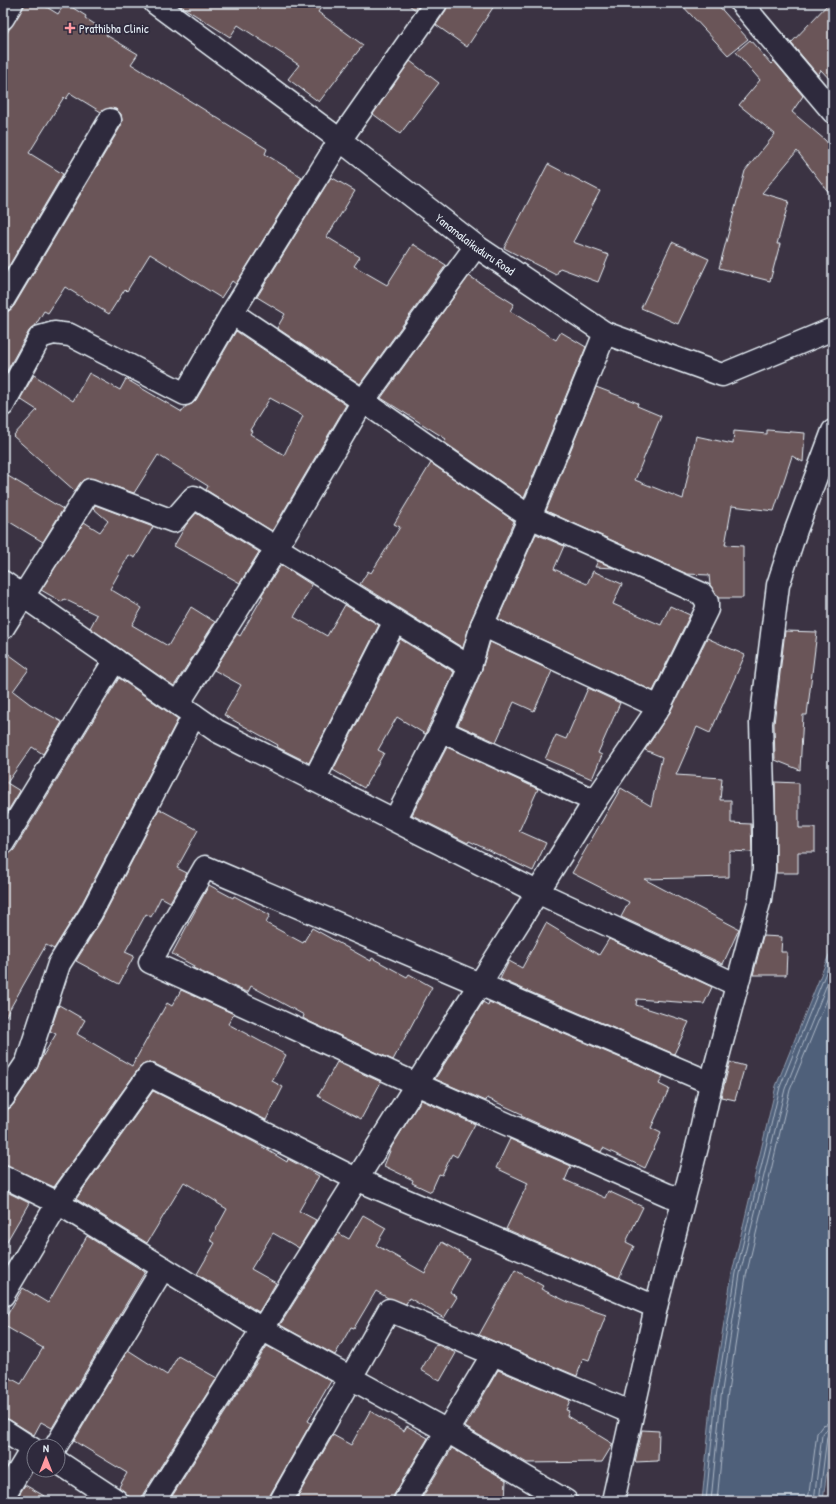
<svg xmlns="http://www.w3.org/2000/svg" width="836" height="1504" font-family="'Patrick Hand',sans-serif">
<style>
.water{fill:#50607a;stroke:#8d9aac}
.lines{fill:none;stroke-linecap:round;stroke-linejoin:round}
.shore{stroke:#abb7c6;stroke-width:1}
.building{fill:#6a5559;stroke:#e8f1f8;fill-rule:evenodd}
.street-casing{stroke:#e8f1f8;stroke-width:25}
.secondary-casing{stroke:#e8f1f8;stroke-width:25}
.street{stroke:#2f2a3d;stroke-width:22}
.secondary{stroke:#2f2a3d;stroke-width:22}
.poi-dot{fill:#ff9aa2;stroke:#2f2a3d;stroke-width:1.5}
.labels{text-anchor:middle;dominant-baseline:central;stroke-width:3.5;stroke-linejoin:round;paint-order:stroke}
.poi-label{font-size:12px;fill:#e8f1f8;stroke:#2f2a3d;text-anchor:start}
.street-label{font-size:12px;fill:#e8f1f8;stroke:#2f2a3d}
</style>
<rect width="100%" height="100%" fill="#3b3343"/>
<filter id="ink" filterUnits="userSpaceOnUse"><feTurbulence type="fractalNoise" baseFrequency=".025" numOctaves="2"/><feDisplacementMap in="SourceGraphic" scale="8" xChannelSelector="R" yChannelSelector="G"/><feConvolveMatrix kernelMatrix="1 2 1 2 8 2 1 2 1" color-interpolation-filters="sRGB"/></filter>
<g filter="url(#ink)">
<polygon class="water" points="833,945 833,1423 823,1501 702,1501 712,1396 732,1273 776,1086"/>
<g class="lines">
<g class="shore">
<polyline points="706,1501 716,1397 736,1273 780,1087 833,955"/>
<polyline points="711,1501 721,1397 740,1274 785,1089 833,969"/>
<polyline points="717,1501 727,1398 746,1276 790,1090 833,985"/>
<polyline points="808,1501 817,1433 823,1425 833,1422"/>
<polyline points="814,1501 822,1435 826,1430 833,1428"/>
<polyline points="819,1501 827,1437 829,1434 833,1433"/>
</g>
</g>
<g class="building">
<polygon points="26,3 40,3 58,14 65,3 86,16 85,18 107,32 106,35 138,54 131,64 267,149 265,154 302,177 236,284 232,281 221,298 150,254 127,291 125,289 109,314 65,287 48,313 44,311 35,326 29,331 3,378 3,312 9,311 14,306 121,126 122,121 121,114 116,109 110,108 101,112 70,93 66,99 64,97 29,153 63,174 3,276 3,39"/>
<polygon points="176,3 324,3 318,12 363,45 319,102 288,79 299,65 238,25 230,37"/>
<polygon points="406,3 421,3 416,10"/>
<polygon points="448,3 496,3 467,47 436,25 446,10"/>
<polygon points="680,3 716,3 748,39 728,55"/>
<polygon points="829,3 833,3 833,83 821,70 818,75 791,43"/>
<polygon points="750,40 771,64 774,61 803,96 792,112 825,140 833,150 833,198 797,151 762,193 789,201 777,244 780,244 770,281 719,268 745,171 775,134 739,105 760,80 736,52"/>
<polygon points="410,61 439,83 400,134 373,114"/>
<polygon points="548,164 600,191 573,242 609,255 598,282 560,268 556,275 504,248"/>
<polygon points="331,177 355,191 327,237 360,257 354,266 387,285 413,244 446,265 360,384 277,328 285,314 257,297"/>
<polygon points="672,242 709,259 678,324 641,308"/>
<polygon points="469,276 514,304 510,311 556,340 561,332 586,347 524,498 444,442 446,439 381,398"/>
<path d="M236,331L346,405L272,531L206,490L208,486L158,455L134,493L89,478L83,480L75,491L13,436L37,410L20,399L34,375L73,401L89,373L120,390L126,379L182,412L186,406L192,404L196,400ZM270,398L303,416L284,455L250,434L252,431L250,430Z"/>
<polygon points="596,387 638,403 637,406 661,416 635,480 683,499 696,436 733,444 734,431 767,434 767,430 805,433 803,462 792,456 774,511 732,506 725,545 743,546 743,598 718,598 710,585 709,575 687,574 546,511"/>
<polygon points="431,463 514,521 471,620 463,648 360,584 368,571 371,573 400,527 394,524"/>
<polygon points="3,473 63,509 43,542 3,518"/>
<polygon points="95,505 153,527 135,558 129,555 110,589 142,608 132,625 168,646 191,607 215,622 174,686 90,628 97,615 64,599 62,602 41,590 84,522 100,532 108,521 93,508"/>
<polygon points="196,513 259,552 240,583 174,546 186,525"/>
<polygon points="536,534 564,546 554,569 587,584 593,571 622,584 613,604 661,625 670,606 690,615 653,691 498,619"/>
<polygon points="598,561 614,568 595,567"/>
<polygon points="281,565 312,585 294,617 327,636 345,605 379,625 309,763 277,747 278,745 224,715 241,685 214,670 237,634 240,636 263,596 261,596"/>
<polygon points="785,631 817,632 807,715 803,715 800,770 775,760 774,724"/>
<polygon points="707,638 745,655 710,733 697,727 676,775 722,778 720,800 731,800 731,823 751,824 752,852 729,851 729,877 644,879 739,929 723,964 621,917 629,902 572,873 621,788 651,806 662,757 645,750 670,712"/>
<polygon points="400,639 454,672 425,734 397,717 378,750 384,753 364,788 333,770"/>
<polygon points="490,642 552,671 534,711 514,702 496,742 458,725 481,672"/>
<polygon points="3,650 29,669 13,691 30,704 62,722 43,754 32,747 7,783 20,791 3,819"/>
<polygon points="119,678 178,719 80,907 54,949 46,945 3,1021 3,855 9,854 14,850"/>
<polygon points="588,688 620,703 598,753 602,755 592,779 545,759 556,735 566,739"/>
<polygon points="447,747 538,789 519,831 546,843 533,871 469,841 468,843 412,815"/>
<polygon points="775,782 799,783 799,828 815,828 815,852 798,852 798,873 776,873"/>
<polygon points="159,809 198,830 177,868 187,873 170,902 161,897 151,917 146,914 125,952 134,956 119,984 76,961 102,919"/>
<polygon points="209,885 233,898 234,896 270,915 266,923 303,943 312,928 371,961 372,958 407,977 409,974 432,987 393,1060 308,1021 303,1018 304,1015 251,986 248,992 246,992 193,968 194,966 172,954"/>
<polygon points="546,923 599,955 609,939 712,987 704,1004 637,999 636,1005 689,1022 674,1054 500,979 509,961 522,968"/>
<polygon points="763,936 782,937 781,952 787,952 786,975 753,975"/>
<polygon points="181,990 234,1014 228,1024 286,1055 272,1081 283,1087 266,1120 155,1064 149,1063 139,1068 54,1187 3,1164 3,1116 7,1110 13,1105 37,1069 41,1059 56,1034 50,1031 59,1005 85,1020 77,1034 132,1066 167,1003 172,1006"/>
<polygon points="483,1002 488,1005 489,1002 663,1076 659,1084 669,1089 651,1128 661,1133 645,1168 603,1148 601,1152 521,1116 522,1114 487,1098 486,1101 435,1079"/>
<polygon points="337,1062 381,1082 361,1119 318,1096"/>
<polygon points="730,1062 745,1066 735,1100 721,1097"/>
<polygon points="153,1091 254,1142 287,1162 288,1159 319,1176 299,1211 316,1220 299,1248 273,1233 251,1269 276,1283 259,1312 197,1274 215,1243 210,1240 227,1209 217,1203 217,1202 184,1182 147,1243 76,1199"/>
<polygon points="421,1100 475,1124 457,1157 452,1154 442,1175 439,1174 431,1192 412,1183 413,1180 384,1166 392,1146"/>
<polygon points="510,1139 571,1166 565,1180 605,1198 608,1191 643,1207 626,1242 634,1246 619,1278 506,1229 528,1183 496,1168"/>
<polygon points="3,1190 29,1203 3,1248"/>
<polygon points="363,1215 386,1228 376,1245 425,1273 442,1242 469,1258 450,1292 457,1297 444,1318 409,1298 406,1304 388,1298 376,1291 354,1328 351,1327 335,1355 280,1325 338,1233 349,1239"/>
<polygon points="87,1236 145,1272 52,1428 41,1422 34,1435 10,1420 3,1418 3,1374 21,1384 43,1348 3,1325 3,1322 23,1288 48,1303"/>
<polygon points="515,1270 543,1286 541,1289 568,1302 606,1315 589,1360 583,1358 577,1376 479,1335"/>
<polygon points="436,1344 456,1353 440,1381 421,1370"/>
<polygon points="267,1346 331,1381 308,1421 311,1423 270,1495 269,1501 169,1501"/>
<polygon points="128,1350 167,1375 178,1356 217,1378 143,1494 142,1501 129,1501 128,1495 119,1487 127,1473 74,1441"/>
<polygon points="498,1370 570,1400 566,1410 569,1411 567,1416 613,1444 602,1462 527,1463 465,1427"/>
<polygon points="370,1411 404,1431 407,1426 428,1438 394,1495 393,1501 295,1501 333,1435 351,1445"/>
<polygon points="642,1430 659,1431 658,1461 635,1462"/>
<polygon points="452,1448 506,1480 505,1501 420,1501"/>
<polygon points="25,1485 53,1501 15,1501"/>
</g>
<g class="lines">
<defs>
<g id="street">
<polyline points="741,3 833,112"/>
<polyline points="3,18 12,3"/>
<polyline points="3,300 110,120"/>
<polyline points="232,313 340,140 436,3"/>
<polyline points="3,405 40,337 54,333 70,335 185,394 232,313 363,401 476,246"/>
<polyline points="3,582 217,731 537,892 737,985"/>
<polyline points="482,625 659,707"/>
<polyline points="3,628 90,490 173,521 194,497 470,667"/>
<polyline points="178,704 276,549 363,401 530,517 482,625 470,667 441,731 395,820"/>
<polyline points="441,731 595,801"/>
<polyline points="314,780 395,621"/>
<polyline points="3,843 115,660"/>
<polyline points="3,1098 27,1062 59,964 91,913 194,715"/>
<polyline points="3,1176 58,1203 149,1075 356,1179 656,1307"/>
<polyline points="683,1199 668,1195 416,1084 150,962 205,867 711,1083"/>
<polyline points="3,1295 58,1203 262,1329 447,1431 566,1501"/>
<polyline points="3,1430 34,1450"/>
<polyline points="56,1446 163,1268"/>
<polyline points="58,1462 117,1501"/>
<polyline points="3,1497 32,1449"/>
<polyline points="154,1501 595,801 659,707 707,609 707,602 702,594 530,517 605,333"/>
<polyline points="281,1501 389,1310 632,1413"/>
<polyline points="405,1501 493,1354"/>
<polyline points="613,1501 656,1307 699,1139 711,1083 760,899 764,870 764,825 761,723 778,585 796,530 833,431"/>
</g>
<g id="secondary">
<path id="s1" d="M155,3L340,140L476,246L605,333L722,375L833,329"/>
</g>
</defs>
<use href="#street" class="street-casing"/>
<use href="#secondary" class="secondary-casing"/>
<use href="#street" class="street"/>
<use href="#secondary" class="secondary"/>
</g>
</g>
<path class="poi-dot" d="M68 22h4v4h4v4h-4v4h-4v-4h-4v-4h4z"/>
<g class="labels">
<g class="poi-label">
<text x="79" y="28">Prathibha Clinic</text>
</g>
<g class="street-label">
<text stroke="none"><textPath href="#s1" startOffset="401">Yanamalaikuduru Road</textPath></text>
</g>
</g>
<rect width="836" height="1504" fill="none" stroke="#2f2a3d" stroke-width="16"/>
<rect x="8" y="8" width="820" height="1488" fill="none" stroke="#e8f1f8" stroke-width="1.5" filter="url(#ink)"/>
<g transform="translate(46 1458)"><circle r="19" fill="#2f2a3d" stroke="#797a88"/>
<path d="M0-3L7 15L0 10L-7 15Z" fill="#ff9aa2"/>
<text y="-6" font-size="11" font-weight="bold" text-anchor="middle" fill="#e8f1f8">N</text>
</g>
</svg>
